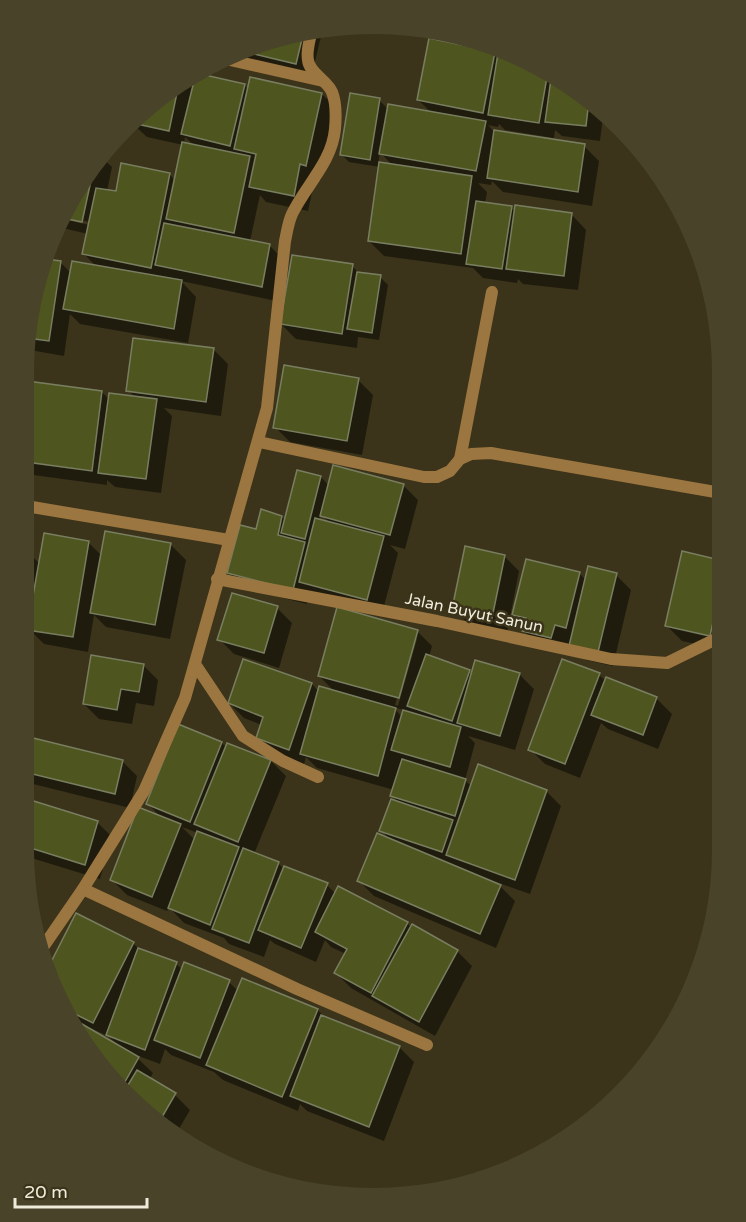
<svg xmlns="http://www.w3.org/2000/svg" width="746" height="1222" font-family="'Varela Round',sans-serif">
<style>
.shadow{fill:#0007;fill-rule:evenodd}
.building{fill:#4e551e;stroke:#797e61;stroke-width:1.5}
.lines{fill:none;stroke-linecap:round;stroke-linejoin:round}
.street{stroke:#9c7640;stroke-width:12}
.labels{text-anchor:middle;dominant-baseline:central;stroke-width:5;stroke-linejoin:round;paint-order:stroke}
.street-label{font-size:16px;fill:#f0ecdc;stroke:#3b341a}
</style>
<rect width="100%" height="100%" fill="#3b341a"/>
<g class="shadow">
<polygon points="323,28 311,78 231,60"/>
<polygon points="431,34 463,36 479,44"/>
<path d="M495,52L499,56V54L585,96L603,117L600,141L562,136L555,130L554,138L505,130L499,124L498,127L488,125L494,132L584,146L599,161L592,206L503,192L492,181L491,185L478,183L487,192L485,204L511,208L515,212L571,214L586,230L578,290L523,284L518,279L517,283L483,278L473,268L384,256L369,241L380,167L349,162L341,154L379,100L389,110L432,113L418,100ZM380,152L393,166L378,164Z"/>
<path d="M194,75L196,77L244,85L249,90L322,94L337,109L321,180L315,178L308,211L266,202L260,195L250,241L269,245L284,260L276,301L181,281L196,297L188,343L80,324L70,314L64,356L30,350L27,347V328L45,260L61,263L71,273L97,267L84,254L88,234L58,227L62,219L89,225L90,222L64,216L96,161L101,157L112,167L107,191L117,193L170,175L176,181L183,145L147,137L135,126ZM185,137L195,146L184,144Z"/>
<polygon points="352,266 360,274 380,277 388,285 379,340 358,337 357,348 296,339 281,324"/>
<polygon points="213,349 228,364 221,416 164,408 172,416 161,493 115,487 107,480 107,485 26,474 27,382 102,392 110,400 136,398 128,390"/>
<polygon points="358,380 373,395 362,455 290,442 275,427"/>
<path d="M321,477L329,486L403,485L418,500L405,549L390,545L398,553L382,614L311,592L307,604L244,588L229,573L257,531L282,517L286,521ZM321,514L330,523L319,521Z"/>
<polygon points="88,542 102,556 171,545 186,560 170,639 106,627 94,615 88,652 44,644 29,629 32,608 25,607 26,550 40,564"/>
<polygon points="683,553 720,561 720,649 682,641 667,626"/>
<polygon points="504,556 519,571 507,632 469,624 453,609"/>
<polygon points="579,573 586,580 616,575 631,590 613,666 586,660 569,643 566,653 539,646 524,631 525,626 513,615"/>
<polygon points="277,608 292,623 279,668 234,654 219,639"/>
<path d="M417,631L432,646L429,657L469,672L472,675L519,674L534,689L515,750L468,736L475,743L465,780L472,787L546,791L561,806L530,894L496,882L515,901L496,948L374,896L359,881L391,841L381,830L401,804L392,796L394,790L317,768L306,757L304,764L273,753L258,738L262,725L244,718L229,703L312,684L319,692L336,693L319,676ZM413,639H417L398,706L395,705ZM393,707L404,710L402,717Z"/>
<polygon points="143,665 158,680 154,706 136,703 132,724 99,719 84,704"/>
<polygon points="599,675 606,681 607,679 657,699 672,714 658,749 608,729 601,723 580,778 545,764 530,749"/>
<polygon points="25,738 122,761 137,776 130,808 29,783 24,778"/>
<path d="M222,743L227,748L228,745L271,761L286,776L254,854L278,863L284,869L327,885L336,894L407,923L412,928L413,926L457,951L472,966L435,1036L351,988L336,973L346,954L331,947L325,940L316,962L275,944L270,940L264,957L229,944L224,938L184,923L169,907L167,911L127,895L112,880L162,818L148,804ZM182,827L198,833L195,840Z"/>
<polygon points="24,800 97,822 112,837 100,879 25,856"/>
<path d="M133,943L140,950L176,964L183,970L229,982L238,991L243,980L318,1010L326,1019L399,1047L414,1062L384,1141L307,1111L300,1104L298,1111L223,1080L214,1072L171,1055L165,1049L160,1064L133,1054L153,1073L149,1080L175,1095L190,1110L176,1134L161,1126L96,1061L80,1031L84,1024L73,1019L48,971ZM88,1027L108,1036L120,1047L87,1029Z"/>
</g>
<g class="building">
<polygon points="303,35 296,64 250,53"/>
<polygon points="429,38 495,52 483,113 417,100"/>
<polygon points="498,53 547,77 539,123 488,115"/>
<polygon points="196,73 245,84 230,146 181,134"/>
<polygon points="250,77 322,93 306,166 300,164 294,196 249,187 256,154 234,149"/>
<polygon points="551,79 585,96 589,100 586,126 545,122"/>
<polygon points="178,88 169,131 137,124"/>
<polygon points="350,93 380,98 370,160 340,155"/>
<polygon points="388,104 486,121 476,171 379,154"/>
<polygon points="494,130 585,144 578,192 487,178"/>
<polygon points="182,142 250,156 234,233 166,219"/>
<polygon points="95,162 82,222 63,218"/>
<polygon points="379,162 472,176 461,254 368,241"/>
<polygon points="121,163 170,173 151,268 82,254 96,188 116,191"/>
<polygon points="476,201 512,206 502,269 466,264"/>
<polygon points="515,205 572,213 564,276 506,269"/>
<polygon points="164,223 270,244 262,287 155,265"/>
<polygon points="292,255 353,264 342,334 280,324"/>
<polygon points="45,259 61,261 49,341 27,338 27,328"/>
<polygon points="72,261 182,280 174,329 63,309"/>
<polygon points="357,272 381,275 372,333 347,329"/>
<polygon points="133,338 214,348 206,402 126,391"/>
<polygon points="284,365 359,378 347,441 273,428"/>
<polygon points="27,381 102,391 92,471 26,462"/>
<polygon points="109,393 157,399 146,479 98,473"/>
<polygon points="333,465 404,484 390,535 320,516"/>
<polygon points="297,470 321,476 305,539 281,533"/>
<polygon points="261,509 282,516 278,535 305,542 293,590 227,573 240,525 256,529"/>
<polygon points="315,518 384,536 367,600 299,582"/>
<polygon points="105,531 171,543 155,625 90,613"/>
<polygon points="44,533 89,541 73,637 27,630"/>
<polygon points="465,546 505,555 492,618 452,609"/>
<polygon points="682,551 720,560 720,605 717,604 710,636 665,626"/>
<polygon points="526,559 580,572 566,628 555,625 551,638 522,631 526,618 512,615"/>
<polygon points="588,566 617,573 598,652 569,646"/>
<polygon points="232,593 278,606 264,653 217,640"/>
<polygon points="337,607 418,630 399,698 318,676"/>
<polygon points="426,654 470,670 452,721 407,706"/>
<polygon points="91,655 144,664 139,692 121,689 117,710 83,704"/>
<polygon points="243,659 312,683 289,750 256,738 263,717 228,703"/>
<polygon points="562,659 600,673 565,764 528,750"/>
<polygon points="475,660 520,673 500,736 457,723"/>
<polygon points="606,677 657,697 643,735 591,715"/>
<polygon points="319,686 396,708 378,776 300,754"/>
<polygon points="403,710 461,727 450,767 391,750"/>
<polygon points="178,724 222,742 190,822 146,804"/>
<polygon points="25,736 123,760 115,794 24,772"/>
<polygon points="227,743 271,760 238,842 194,824"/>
<polygon points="402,759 466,779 455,816 390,796"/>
<polygon points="478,764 547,790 515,880 446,855"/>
<polygon points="24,798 98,821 85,865 24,846"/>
<polygon points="391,799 453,820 442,852 379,831"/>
<polygon points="138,807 181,824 152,897 110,880"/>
<polygon points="197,831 239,847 210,925 168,908"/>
<polygon points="377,833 501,885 480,934 357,881"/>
<polygon points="243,848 279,862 249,943 212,929"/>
<polygon points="284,866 328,883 301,948 258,930"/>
<polygon points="338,886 408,922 371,993 334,973 347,949 315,932"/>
<polygon points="76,913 134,942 93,1023 69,1011 47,970"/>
<polygon points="412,924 458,950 419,1022 372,996"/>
<polygon points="138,948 177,962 145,1050 106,1035"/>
<polygon points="184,962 230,980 200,1058 154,1040"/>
<polygon points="242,978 318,1009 282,1097 206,1065"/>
<polygon points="321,1015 400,1046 369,1127 290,1096"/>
<polygon points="82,1024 139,1057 122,1087 96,1061 79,1029"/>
<polygon points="137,1070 176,1093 158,1124 125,1090"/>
</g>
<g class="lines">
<g class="street">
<polyline points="230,60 323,81"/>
<polyline points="259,442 424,477 437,477 450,471 460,459 471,454 491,453 721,493"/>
<polyline points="460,459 492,292"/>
<polyline points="26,506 229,540"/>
<polyline points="217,579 437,621 611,659 667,663 720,637"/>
<polyline points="195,664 243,736 283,761 318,777"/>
<polyline points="83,889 297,989 427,1045"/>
<path d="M41,950L83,889L144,791L185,698L267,408L285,241C287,232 288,223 292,214C306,185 332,162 335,129C336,118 336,102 332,92C327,80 309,73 308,60C306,51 310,41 311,32"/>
</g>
</g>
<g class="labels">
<g class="street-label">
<text transform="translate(474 613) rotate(12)">Jalan Buyut Sanun</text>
</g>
</g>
<path d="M0 0H746V1222H0ZM372 34H374A338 338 0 0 1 712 372V850A338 338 0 0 1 374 1188H372A338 338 0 0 1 34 850V372A338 338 0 0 1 372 34Z" fill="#49432a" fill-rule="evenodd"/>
<path d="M15 1198v9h132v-9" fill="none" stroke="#f0ecdc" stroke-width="3"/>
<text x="24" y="1198" font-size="18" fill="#f0ecdc" stroke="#3b341a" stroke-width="4.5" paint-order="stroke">20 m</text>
</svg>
